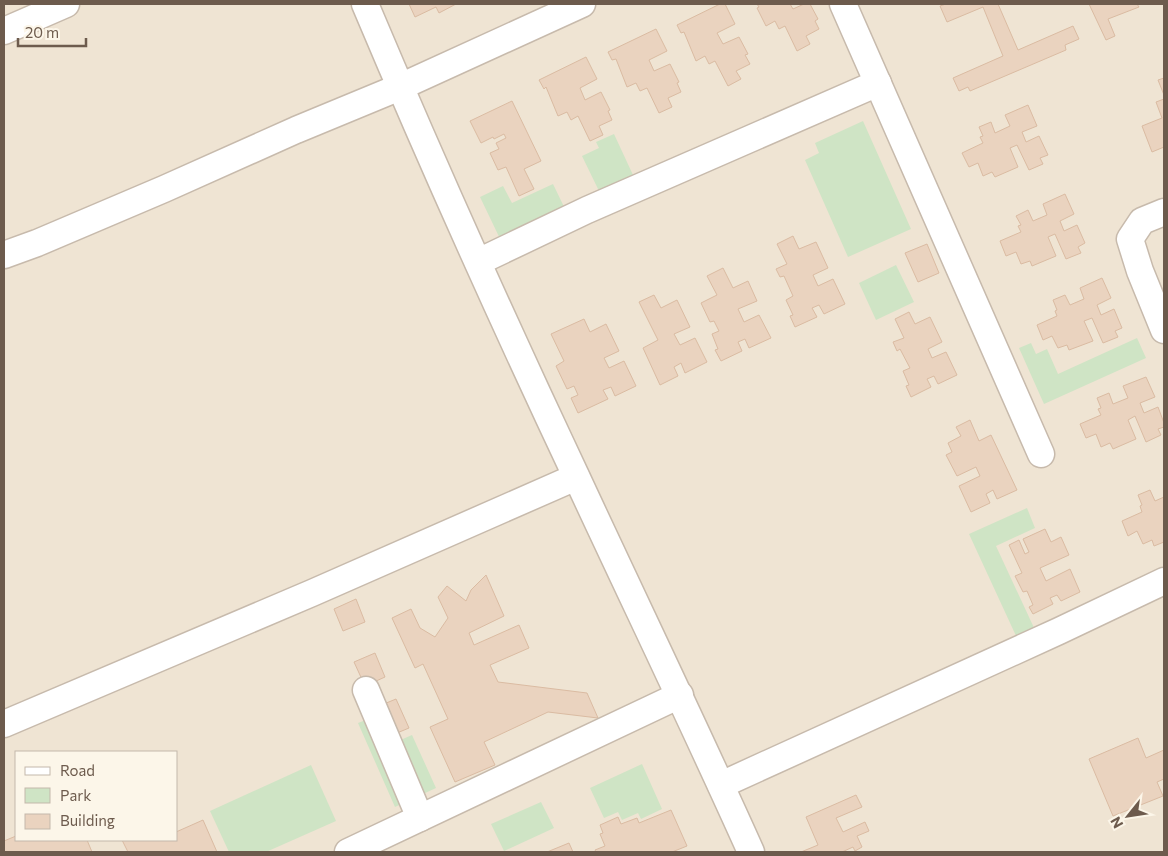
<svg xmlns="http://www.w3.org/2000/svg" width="1168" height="856" font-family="Commissioner,sans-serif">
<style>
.residential{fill:#efe4d3;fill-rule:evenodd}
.green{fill:#cfe4c5}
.building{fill:#ead3bf;stroke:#dabba2}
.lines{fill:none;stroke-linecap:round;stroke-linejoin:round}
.minor-casing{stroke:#c7baac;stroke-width:29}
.minor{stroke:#fff;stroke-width:26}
</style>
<rect width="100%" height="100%" fill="#f8f2e4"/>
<path class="residential" d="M4,4H1164V852H4ZM16,752H176V840H16Z"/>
<g class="green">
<polygon points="863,121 911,229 848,257 805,160 819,153 815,143"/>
<polygon points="614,134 633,175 599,191 582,156 599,148 596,142"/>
<polygon points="553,184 568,215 503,245 480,197 503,186 512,203"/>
<polygon points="896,265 914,302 876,320 859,283"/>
<polygon points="1137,338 1146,358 1044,404 1019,348 1031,343 1036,354 1047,349 1058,374"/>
<polygon points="1027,508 1035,528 996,546 1035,630 1017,638 969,534"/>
<polygon points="376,716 389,745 412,735 436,788 395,807 358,723"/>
<polygon points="642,764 662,809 641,819 638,813 622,820 618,812 604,818 590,788"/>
<polygon points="311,765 336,821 266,852 229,852 210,811"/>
<polygon points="541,802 554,828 504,851 491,824"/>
</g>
<g class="building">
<polygon points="409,4 456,4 439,13 436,7 415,17"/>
<polygon points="720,4 725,4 735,24 717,33 723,44 739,37 748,54 745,55 750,64 736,71 741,79 728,86 715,61 709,64 705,56 696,61 684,32 681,33 677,25"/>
<polygon points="757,4 790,4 793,9 804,4 810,4 818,19 815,21 819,29 806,36 810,44 797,51 785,26 779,29 775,21 766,26 757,8 759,7"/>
<polygon points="946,4 998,4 1018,50 1073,26 1079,39 1065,45 1066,50 970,91 968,87 959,91 953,78 1003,56 983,7 947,22 940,6"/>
<polygon points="1089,4 1137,4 1139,7 1108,19 1115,36 1106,40"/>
<polygon points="656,29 667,51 649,60 654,71 670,64 679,82 677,83 681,92 668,98 672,107 659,113 647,88 640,91 636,83 627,87 616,59 612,60 608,52"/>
<polygon points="586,57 597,79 580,88 585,100 601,92 610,110 608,111 612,120 599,126 603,135 590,141 578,116 571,120 567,112 558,116 546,87 544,89 539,80"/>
<polygon points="1164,78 1164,95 1158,80"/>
<polygon points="1164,99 1164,147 1152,152 1142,126 1162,118 1156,102"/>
<polygon points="512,101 541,161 524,169 534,189 519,196 506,167 498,170 490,153 499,149 496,143 506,138 504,134 494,139 493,137 481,143 470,121"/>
<polygon points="1028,105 1037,126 1022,132 1026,142 1039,136 1048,155 1040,158 1043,164 1029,170 1017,145 1010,148 1018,167 995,177 992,172 983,176 978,163 969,167 962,153 983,143 980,137 983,136 979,127 991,122 995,133 1010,126 1005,115"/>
<polygon points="1065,194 1074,214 1060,221 1064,231 1077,225 1085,243 1078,247 1081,253 1066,259 1055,234 1048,237 1056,256 1032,266 1030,261 1021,264 1016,252 1006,256 1000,241 1021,232 1018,226 1021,225 1016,216 1028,210 1033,221 1047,215 1043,204"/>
<polygon points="793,236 799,249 816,242 828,268 813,275 818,286 833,279 845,304 824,314 819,305 812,308 817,317 795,327 790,316 793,315 786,300 793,296 784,276 780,277 776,269 787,264 777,244"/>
<polygon points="927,244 939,273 918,282 905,253"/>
<polygon points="723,268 733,288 748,281 757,301 738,309 744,322 759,315 771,338 749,348 745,339 738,342 742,351 721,361 715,350 718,349 712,334 719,331 714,321 710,322 701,303 717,295 707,276"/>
<polygon points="1102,278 1111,298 1097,305 1101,315 1114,309 1122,328 1115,331 1118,337 1103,343 1092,318 1084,321 1093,341 1069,350 1067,345 1058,348 1052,336 1043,340 1037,325 1057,316 1055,311 1057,310 1053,300 1065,295 1070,305 1084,299 1080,288"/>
<polygon points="654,295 661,308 677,300 690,327 674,334 680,345 695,338 707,362 685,373 681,363 674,367 678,376 660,385 643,348 658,340 639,302"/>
<polygon points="909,312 915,324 930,317 942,342 928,349 932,358 946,352 957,375 938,384 934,376 927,379 931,387 911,397 906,386 909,385 903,371 910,368 900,349 897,351 893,342 904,338 895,319"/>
<polygon points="584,319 590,332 606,324 619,351 604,358 609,368 624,361 636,386 615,396 611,387 603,390 608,399 578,413 571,398 578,395 574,386 567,389 556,366 564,361 551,334"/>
<polygon points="1146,377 1155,397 1140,403 1144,413 1158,407 1164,423 1164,427 1158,429 1161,435 1146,442 1135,416 1128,420 1136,439 1113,449 1110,443 1101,447 1096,434 1086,438 1080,424 1101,415 1098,409 1101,408 1097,398 1109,393 1113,404 1128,398 1123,386"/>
<polygon points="970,420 979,441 991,435 1017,490 997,499 993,490 986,494 990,503 971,512 959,486 980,476 976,467 957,476 946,455 952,452 948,443 961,436 956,427"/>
<polygon points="1150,490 1155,501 1164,497 1164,542 1154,546 1152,540 1143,544 1137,531 1128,536 1122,521 1142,512 1140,506 1142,505 1138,495"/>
<polygon points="1045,529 1051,542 1061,537 1069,555 1040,568 1046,581 1070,569 1080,592 1061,601 1057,595 1050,598 1053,604 1033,614 1029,607 1033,605 1027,591 1023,592 1015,576 1022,573 1009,545 1019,540 1025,554 1029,552 1023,539"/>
<polygon points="486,575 504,616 469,633 474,645 519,625 529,648 490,665 498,682 587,693 598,718 548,712 484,742 495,765 455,782 430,727 448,719 423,664 415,668 392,618 411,609 420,628 435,637 448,618 438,597 447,586 466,601 471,590"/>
<polygon points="356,599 365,622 343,631 334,609"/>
<polygon points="375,653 385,677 365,686 354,662"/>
<polygon points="396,699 409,728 397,733 379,706"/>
<polygon points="1138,738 1146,758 1164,750 1164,779 1157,782 1163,796 1113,816 1089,759"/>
<polygon points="856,795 862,807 836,818 843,832 865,822 869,831 857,836 862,847 855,851 853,847 842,852 801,852 818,845 806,817"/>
<polygon points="671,810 687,846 672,852 596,852 595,850 605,846 600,834 603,833 600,825 618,817 621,824 637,818 639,823"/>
<polygon points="203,820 217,852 128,852 122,840 176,840 176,832"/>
<polygon points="16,836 16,840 87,840 92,852 4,852 4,841"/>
<polygon points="569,843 573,852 547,852"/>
</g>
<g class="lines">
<defs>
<g id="minor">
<path d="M365,4C432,163 503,321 577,478C635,603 695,727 751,852"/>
<polyline points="843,4 1041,454"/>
<polyline points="4,31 66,4"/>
<polyline points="1164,212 1142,221 1130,239 1140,271 1164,330"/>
<polyline points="4,255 37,243 164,189 296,130 400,87 582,4"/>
<polyline points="478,262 587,210 878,83"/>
<polyline points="366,690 420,818"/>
<polyline points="4,724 312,593 576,477"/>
<polyline points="721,785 1059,631 1164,581"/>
<polyline points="348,852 680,695"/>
</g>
</defs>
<use href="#minor" class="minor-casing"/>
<use href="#minor" class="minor"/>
</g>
<rect width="1168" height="856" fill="none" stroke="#6d5b4d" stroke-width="10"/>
<rect x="15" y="751" width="162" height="90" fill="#fcf6e9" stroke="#c3b8ab"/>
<rect x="25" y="767" width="25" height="8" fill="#ffffff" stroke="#c3b8ab"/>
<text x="60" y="776" font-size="15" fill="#6d5b4d">Road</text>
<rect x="25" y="788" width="25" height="15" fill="#cfe4c5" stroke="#c3b8ab"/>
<text x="60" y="801" font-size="15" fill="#6d5b4d">Park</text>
<rect x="25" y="814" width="25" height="15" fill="#ead3bf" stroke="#c3b8ab"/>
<text x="60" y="826" font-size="15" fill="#6d5b4d">Building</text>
<g transform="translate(1128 816) rotate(240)" stroke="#fcf6e9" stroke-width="4" paint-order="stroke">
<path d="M0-4L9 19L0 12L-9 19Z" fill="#6d5b4d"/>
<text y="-8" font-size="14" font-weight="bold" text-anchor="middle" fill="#6d5b4d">N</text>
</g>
<path d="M18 38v8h68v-8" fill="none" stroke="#6d5b4d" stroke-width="2.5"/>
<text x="25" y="38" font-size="15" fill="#6d5b4d" stroke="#fcf6e9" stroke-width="4" paint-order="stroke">20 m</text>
</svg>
